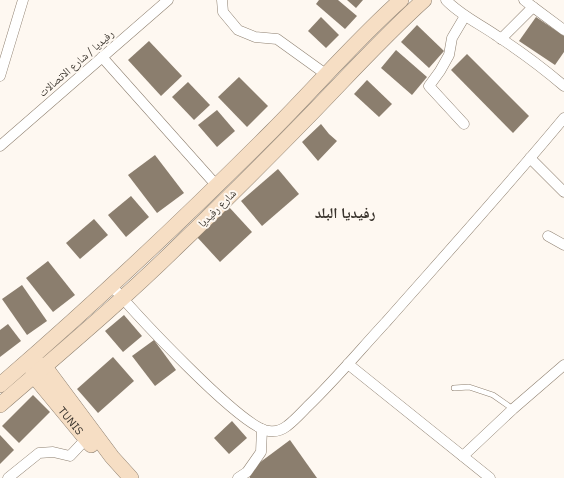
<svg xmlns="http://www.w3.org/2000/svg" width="564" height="478" font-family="'IBM Plex Sans','Noto Naskh Arabic',sans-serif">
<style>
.building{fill:#8b7e6e}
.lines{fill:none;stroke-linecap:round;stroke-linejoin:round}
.service-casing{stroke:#8f8171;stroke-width:6}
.minor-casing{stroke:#8f8171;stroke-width:11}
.secondary-casing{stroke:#8f8171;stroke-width:16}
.service{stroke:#fff;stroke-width:5}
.minor{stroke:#fff;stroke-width:10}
.secondary{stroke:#f6dec4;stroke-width:15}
.labels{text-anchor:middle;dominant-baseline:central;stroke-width:4;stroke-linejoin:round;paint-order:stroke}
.street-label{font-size:11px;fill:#3a342d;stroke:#fef8f1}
.district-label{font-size:15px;font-weight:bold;fill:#3a342d;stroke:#fef8f1}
</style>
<rect width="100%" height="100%" fill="#fef8f1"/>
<g class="building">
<polygon points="319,0 338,0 357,16 345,29 316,4"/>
<polygon points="347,0 363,0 356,8"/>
<polygon points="321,17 339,35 326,48 308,31"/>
<polygon points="536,17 564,36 564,52 555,65 519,41"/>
<polygon points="417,25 444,51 429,68 401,42"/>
<polygon points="149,41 182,76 161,96 128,60"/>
<polygon points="396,50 427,77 412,95 381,68"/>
<polygon points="467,54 529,116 513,133 451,70"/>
<polygon points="239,77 268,106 247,127 218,97"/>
<polygon points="367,80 392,104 379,117 354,94"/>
<polygon points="188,82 210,105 194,120 172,97"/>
<polygon points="217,110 235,131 217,147 198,125"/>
<polygon points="321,124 329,134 337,141 318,161 302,142"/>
<polygon points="155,155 184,193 157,213 128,175"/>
<polygon points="278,169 299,194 262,226 241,201"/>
<polygon points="131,196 149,217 126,237 108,215"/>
<polygon points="229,207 252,232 220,262 197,237"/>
<polygon points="94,219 108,235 80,259 66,243"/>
<polygon points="48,261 75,295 53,312 26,278"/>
<polygon points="22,285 47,321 27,335 2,299"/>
<polygon points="124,315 142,336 123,352 105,331"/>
<polygon points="8,324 21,341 0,357 0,330"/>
<polygon points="154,340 176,370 155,386 132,356"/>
<polygon points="113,357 134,381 98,413 77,389"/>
<polygon points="33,395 50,412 19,443 2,426"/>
<polygon points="232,421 247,438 229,454 214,438"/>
<polygon points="0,435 14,450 0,464"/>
<polygon points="290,440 317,478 250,478 247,472"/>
</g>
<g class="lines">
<defs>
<polyline id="service" points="454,388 469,387 493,395 513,409"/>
<g id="minor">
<polyline points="222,0 223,12 238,30 255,37 277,39 327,75"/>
<path d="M446,0C460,15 480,24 497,36C520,51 543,68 564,86"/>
<polyline points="533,7 564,30"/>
<polyline points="501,39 533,7 524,0"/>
<polyline points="102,57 217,186"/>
<polyline points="0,76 23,0"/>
<polyline points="464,124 429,86 440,71 449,55 452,38 465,16"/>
<polyline points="0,146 168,0"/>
<polyline points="530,158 564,192"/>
<polyline points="548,236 564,245"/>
<path d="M112,286C134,312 242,429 269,431C276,432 282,430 287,426C295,420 302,412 308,406C336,379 360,350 386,322C446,254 506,188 564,118"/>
<polyline points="348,364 490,478"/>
<polyline points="463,456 513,409 564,365"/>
<polyline points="8,478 39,453 53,452 70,456 86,439"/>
<polyline points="238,478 247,472 261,452 262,429"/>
</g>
<g id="secondary">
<polyline points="36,363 45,367 112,457 131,478"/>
<path id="s1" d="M32,366L34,376L91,445"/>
<path d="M0,385C94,304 184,219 272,131C315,88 355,41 401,0"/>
<path d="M0,405C60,353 121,302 178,246C222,204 265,161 307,118C346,78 383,37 424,0"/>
</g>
</defs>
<use href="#service" class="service-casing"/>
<use href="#minor" class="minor-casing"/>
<use href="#secondary" class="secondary-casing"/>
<use href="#service" class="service"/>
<use href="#minor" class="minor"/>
<use href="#secondary" class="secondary"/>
</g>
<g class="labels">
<g class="street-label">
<text transform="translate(76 63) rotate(-41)">رفيديا / شارع الاتصالات</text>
<text transform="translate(217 208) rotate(-45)">شارع رفيديا</text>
<text stroke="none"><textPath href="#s1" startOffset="68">TUNIS</textPath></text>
</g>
<g class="district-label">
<text x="345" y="212">رفيديا البلد</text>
</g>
</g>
</svg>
